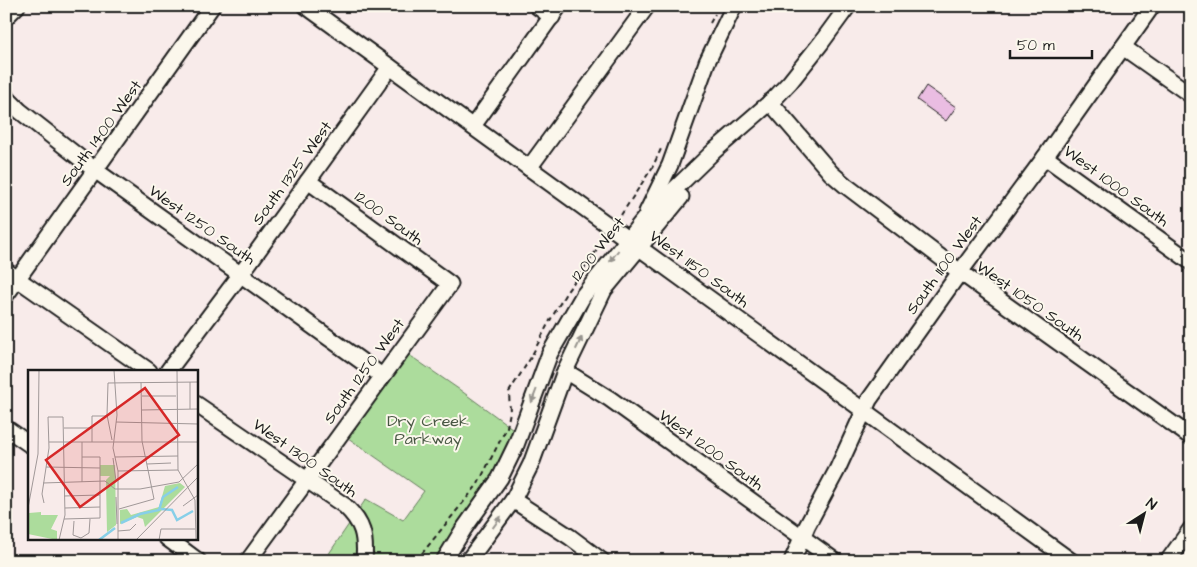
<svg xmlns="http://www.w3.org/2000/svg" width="1197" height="567" font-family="'Architects Daughter',sans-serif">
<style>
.green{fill:#acdc9c;stroke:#647c5c}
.building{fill:#eabde2;stroke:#1c1c1c}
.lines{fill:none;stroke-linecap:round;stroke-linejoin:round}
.minor-casing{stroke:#1c1c1c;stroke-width:19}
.path{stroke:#1c1c1c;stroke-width:2;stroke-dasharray:5 4;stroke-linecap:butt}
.minor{stroke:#fbf7ec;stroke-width:15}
.oneway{fill:#97948e}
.labels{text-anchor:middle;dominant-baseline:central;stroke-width:4;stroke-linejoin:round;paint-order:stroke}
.street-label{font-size:16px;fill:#1c1c1c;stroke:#fbf7ec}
.park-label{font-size:16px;fill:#475642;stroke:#fbf7ec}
.inset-river{fill:none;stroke:#87cfe8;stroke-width:2.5}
.inset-road{fill:none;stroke:#a09898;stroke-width:1}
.view{fill:#d62828;fill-opacity:0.15;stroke:#d62828;stroke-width:2.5}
.inset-edge{fill:none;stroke:#1c1c1c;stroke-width:2.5}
</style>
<rect width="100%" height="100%" fill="#f8ebea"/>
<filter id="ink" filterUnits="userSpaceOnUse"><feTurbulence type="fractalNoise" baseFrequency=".02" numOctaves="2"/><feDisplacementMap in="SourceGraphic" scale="10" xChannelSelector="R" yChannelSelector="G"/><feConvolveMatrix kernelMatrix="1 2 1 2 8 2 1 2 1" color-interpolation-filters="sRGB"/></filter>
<g filter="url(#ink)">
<polygon class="green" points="402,350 460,390 520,434 485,499 433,561 324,561 366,499 403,520 424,491 341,433"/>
<polygon class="building" points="926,86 956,107 946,121 917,100"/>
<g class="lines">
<defs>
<g id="minor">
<polyline points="306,6 1071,561"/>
<polyline points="537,6 552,17"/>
<polyline points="6,17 17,6"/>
<polyline points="1123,47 1191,95"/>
<polyline points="6,97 20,111 95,170 382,376"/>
<polyline points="770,102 831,173 845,185 960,272 1191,437"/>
<polyline points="473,126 559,6"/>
<polyline points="1045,157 1191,262"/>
<polyline points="529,168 647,6"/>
<polyline points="647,212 670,165 707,62 734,6"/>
<polyline points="6,271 149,371"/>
<polyline points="6,295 212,6"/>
<polyline points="168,371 241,274 390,67"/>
<polyline points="565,371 610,399 835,561"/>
<path d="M196,404L345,506C363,523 366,536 364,561"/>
<polyline points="6,428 29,444"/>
<polyline points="513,500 570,537 602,561"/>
<polyline points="167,538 198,561"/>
<polyline points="248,561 450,284 308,181"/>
<polyline points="444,561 463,530 500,478 516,445 550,353 583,296 645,218 714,151 774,99 790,82 821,43 848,6"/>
<polyline points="468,561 513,500 531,464 565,371 604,290 681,197"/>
<polyline points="792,561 807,526 837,470 869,400 960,272 1045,157 1152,6"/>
<polyline points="1168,561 1191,529"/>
</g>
</defs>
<use href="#minor" class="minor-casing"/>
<g class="path">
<polyline points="710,23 715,14"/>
<polyline points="621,215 652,168 661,149"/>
<polyline points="416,561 478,484 507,427 510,412 509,392 530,359 548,324 566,293 605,239"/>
</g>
<use href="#minor" class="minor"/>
</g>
<defs><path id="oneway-solid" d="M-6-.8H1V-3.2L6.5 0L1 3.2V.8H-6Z" transform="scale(1.25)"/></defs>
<g class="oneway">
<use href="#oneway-solid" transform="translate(614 256) rotate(127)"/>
<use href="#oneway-solid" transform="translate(579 343) rotate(-65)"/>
<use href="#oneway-solid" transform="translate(534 396) rotate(111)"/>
<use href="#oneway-solid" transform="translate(497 522) rotate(-54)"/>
</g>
</g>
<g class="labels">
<g class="street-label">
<text transform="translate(101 133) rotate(-54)">South 1400 West</text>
<text transform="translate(292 173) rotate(-54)">South 1325 West</text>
<text transform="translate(1116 186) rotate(36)">West 1000 South</text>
<text transform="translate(389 218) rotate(36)">1200 South</text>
<text transform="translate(202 225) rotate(35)">West 1250 South</text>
<text transform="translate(598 249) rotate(-52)">1200 West</text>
<text transform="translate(944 265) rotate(-54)">South 1100 West</text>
<text transform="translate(699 269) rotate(36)">West 1150 South</text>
<text transform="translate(1030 301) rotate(35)">West 1050 South</text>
<text transform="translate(364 371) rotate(-54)">South 1250 West</text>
<text transform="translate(711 450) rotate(36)">West 1200 South</text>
<text transform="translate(305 458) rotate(35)">West 1300 South</text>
</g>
<g class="park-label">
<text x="428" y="421">Dry Creek<tspan x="428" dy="18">Parkway</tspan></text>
</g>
</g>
<g transform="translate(28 370)">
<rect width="170" height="170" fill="#f8ebea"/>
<path d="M72,95H87L88,155L79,162L78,110L82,106H72ZM152,113L157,117L117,157L115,149L109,147L92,154V140L99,139L103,145L131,137L137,116ZM13,142V145H30L23,159L29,161V170L0,164L1,143Z" fill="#acdc9c"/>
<path class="inset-river" d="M133,139L144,140L149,150L165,141M93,153L112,144L131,140L135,127L150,117M71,170L87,158"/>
<path class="inset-road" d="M86,0L89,45L85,78L90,101V170M149,0L150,100L167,130L168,170M162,12V39M114,26H148M114,40L170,39M88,52L170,54M36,58H64M84,70L79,45L80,13L170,12M21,72H170M64,72V46H79M87,87L150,86M85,88L88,111M119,94L143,93M18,97L72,98M90,101L150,100M54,112V72M15,113L77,111L87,119H112L151,112L170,94M36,126L72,125M88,127L89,154M16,133L14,124L21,78L20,47H35L37,145L31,170M155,136L170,125M0,138L10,84L11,0M37,138L72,137M91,139L126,129L114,71L113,12M36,149L72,148V87H54M46,151L45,165L53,168L61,163L62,149M90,161L102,160L108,154M108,170L170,107M131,170L133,159H167"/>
<path class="view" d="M117,18L151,65L52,137L18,90Z"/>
<rect width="170" height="170" class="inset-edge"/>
</g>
<rect width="1197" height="567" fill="none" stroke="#fbf7ec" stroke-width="25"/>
<rect x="12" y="12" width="1172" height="542" fill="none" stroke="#1c1c1c" stroke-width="2" filter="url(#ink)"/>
<g transform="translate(1144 514) rotate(36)" stroke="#fbf7ec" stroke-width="4" paint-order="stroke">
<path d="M0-4L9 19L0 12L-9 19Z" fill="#1c1c1c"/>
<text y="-8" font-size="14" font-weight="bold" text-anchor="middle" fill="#1c1c1c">N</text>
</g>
<path d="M1010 50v8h82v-8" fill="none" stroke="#1c1c1c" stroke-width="2.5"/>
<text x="1017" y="50" font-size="15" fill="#1c1c1c" stroke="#fbf7ec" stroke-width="4" paint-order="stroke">50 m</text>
</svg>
